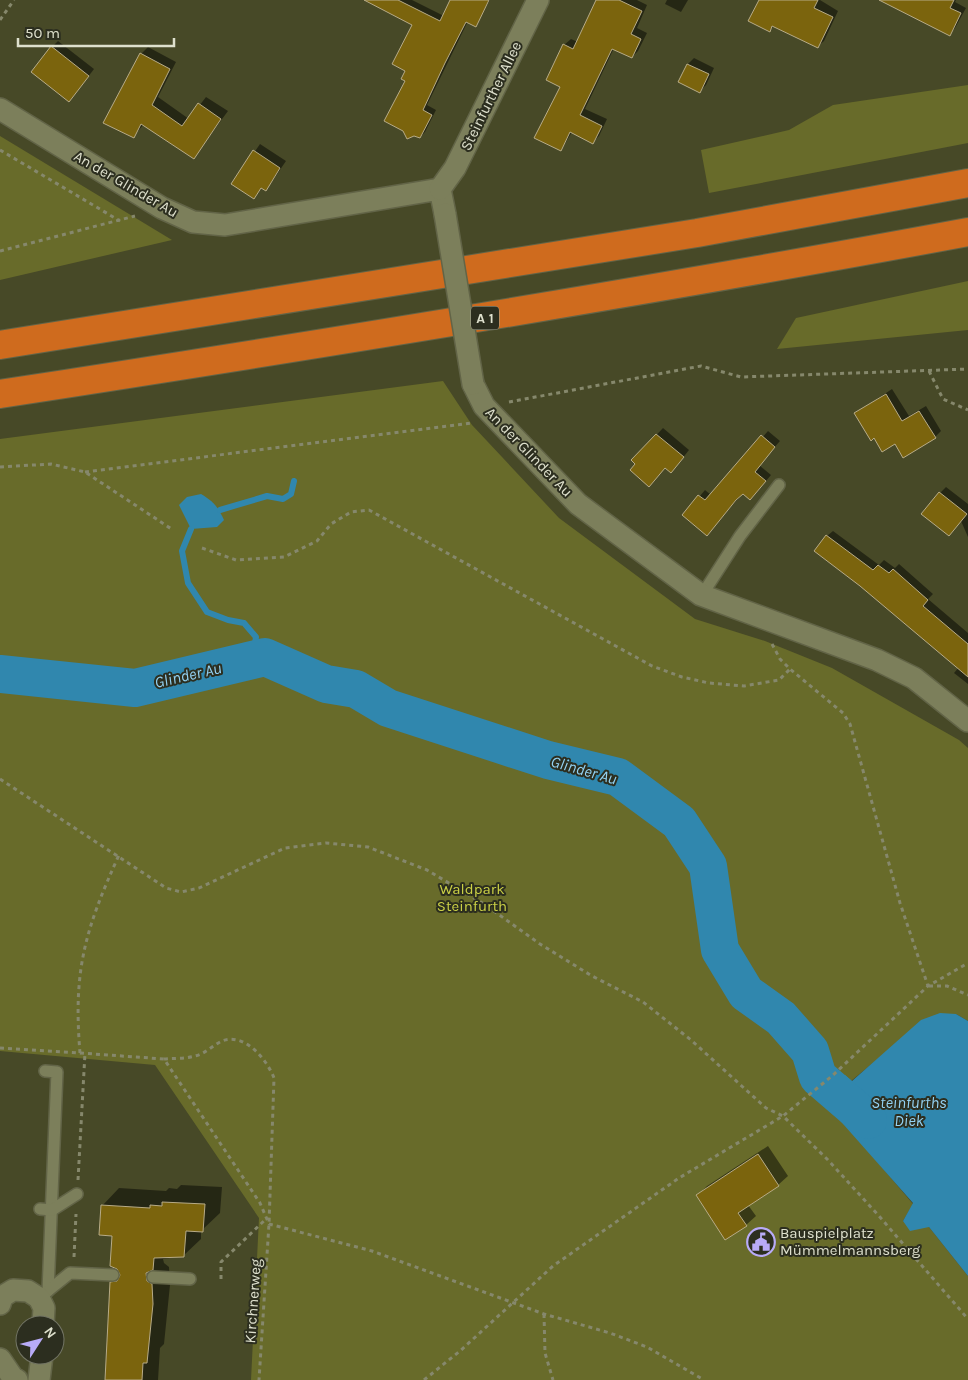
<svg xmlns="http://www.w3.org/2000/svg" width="968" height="1380" font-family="Karla,sans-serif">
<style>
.green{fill:#686b2a}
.water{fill:#3087ae}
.shadow{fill:#0007}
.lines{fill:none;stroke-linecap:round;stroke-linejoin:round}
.stream{stroke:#3087ae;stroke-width:6}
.river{stroke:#3087ae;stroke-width:38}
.building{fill:#7b640d;stroke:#b7ab87}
.lane-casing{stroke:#626447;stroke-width:14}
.street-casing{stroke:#626447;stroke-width:24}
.highway-casing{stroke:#626447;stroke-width:30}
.path{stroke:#86886c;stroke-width:3;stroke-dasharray:4 4;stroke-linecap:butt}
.lane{stroke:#7c7f5b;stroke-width:11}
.street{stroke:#7c7f5b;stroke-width:21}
.highway{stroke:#cf6b1e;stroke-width:28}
.street-bridge-casing{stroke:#626447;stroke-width:24;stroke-linecap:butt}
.street-bridge{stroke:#7c7f5b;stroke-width:21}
.labels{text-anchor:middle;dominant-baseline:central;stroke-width:4;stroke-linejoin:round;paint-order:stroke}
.shield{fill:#2c2e1f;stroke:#a9ab99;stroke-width:1}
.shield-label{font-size:14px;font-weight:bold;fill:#dee0cd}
.street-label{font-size:15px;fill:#dee0cd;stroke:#2c2e1f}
.park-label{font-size:15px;fill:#cbd146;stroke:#2c2e1f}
.poi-label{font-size:15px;fill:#dee0cd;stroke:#2c2e1f;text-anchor:start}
.water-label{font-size:16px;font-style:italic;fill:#93d2f3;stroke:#2c2e1f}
</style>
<rect width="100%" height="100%" fill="#474927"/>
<g class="green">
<polygon points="968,85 968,143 709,193 701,150 789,130 833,105"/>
<polygon points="0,136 172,240 0,280"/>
<polygon points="968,281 968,330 777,349 796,318"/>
<polygon points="443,381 472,425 559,518 695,619 765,641 832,668 959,740 968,748 968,1021 956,1014 885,1053 851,1081 844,1075 828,1095 831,1107 913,1204 903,1221 929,1227 968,1276 968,1380 251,1380 259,1218 155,1065 0,1051 0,439"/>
</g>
<g class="water">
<path d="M201,494C213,501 218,507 224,520L217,527L191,529L179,505L187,497Z"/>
<polygon points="940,1013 956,1014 968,1021 968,1276 929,1227 910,1231 903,1221 913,1203 836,1116 825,1090 845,1075 852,1081 921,1020"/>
</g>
<g class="shadow">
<polygon points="399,0 412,0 444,16 451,0 490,0 475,25 468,21 427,105 436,110 425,132 420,137 407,80 414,24 391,13"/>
<polygon points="599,0 637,0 647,5 637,28 647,33 638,51 632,57 614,48 585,109 607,119 599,136 593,142 572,132 561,150 564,45 571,39 578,42"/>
<polygon points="667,0 688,0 681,12 665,4"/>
<polygon points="760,0 820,0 838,11 824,41 817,47 774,26 769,30"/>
<polygon points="889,0 956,0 955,2 966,8 955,28 950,34"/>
<polygon points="58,41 94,69 75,94 52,47"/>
<polygon points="148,47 176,62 158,97 189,119 206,97 228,111 194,157 144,124 133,137 141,54"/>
<polygon points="694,58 714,68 706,85 700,91 679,81 688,64"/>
<polygon points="260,144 286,161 271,183 265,189 262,187 254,197 233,183"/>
<polygon points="892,389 909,416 926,406 941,431 935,437 896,443 875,436 856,413"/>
<polygon points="663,428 689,450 677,465 665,466 637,464 633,460"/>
<polygon points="768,431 780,441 759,465 771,475 756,493 743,493 712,528 684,515 705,490 711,495"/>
<polygon points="946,487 968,504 968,537 961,521 940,493"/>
<polygon points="833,531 879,565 884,560 895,568 899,564 933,594 928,599 968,633 968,684 954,673 959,667 827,536"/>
<polygon points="768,1146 788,1176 778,1185 748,1205 756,1216 746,1225 698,1195 707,1186"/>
<polygon points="181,1185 222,1187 220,1213 201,1231 201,1239 183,1256 163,1259 164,1263 169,1267 170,1285 164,1344 160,1348 158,1380 105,1380 111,1283 121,1274 114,1235 102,1206 119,1188 166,1191 169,1188 177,1189"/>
</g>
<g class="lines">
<g class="stream">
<polyline points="220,510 267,496 283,499 291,494 294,481"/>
<polyline points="191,529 182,551 188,583 207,612 228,620 244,623 256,637 254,650 246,662"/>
</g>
<polyline class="river" points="0,674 135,688 265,657 326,684 356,689 388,708 548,760 618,777 679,822 708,866 720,950 746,993 781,1018 810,1051 818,1077 868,1120"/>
</g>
<g class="building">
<polygon points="364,0 398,0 440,21 450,0 489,0 476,27 466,22 445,63 423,110 432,115 420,138 414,136 407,139 403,131 384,121 405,81 401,79 405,71 392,64 412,25"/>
<polygon points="596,0 619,0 642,11 631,34 641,39 632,58 612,49 580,115 602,126 593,144 570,132 561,151 534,138 560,87 546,80 563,44 573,49"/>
<polygon points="759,0 818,0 814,8 833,17 818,48 772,26 770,32 748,21"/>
<polygon points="879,0 954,0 950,8 961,13 950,36"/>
<polygon points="51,46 89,76 69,102 31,72"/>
<polygon points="140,53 170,69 152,105 182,126 198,103 221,119 194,159 141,124 134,138 103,123"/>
<polygon points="687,64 709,74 700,93 678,82"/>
<polygon points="253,150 280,168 266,191 261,188 254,199 231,184"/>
<polygon points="886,394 902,421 919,411 936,438 903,458 895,444 882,452 874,438 871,441 854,413"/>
<polygon points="656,434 684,457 671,473 665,468 649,487 630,470 635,464 631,460"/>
<polygon points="761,435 775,447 755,472 766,481 750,500 743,494 736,500 707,536 682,515 698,495 705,500"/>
<polygon points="939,492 967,514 949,536 921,514"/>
<polygon points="826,535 873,570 878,565 889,573 893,569 928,600 923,606 968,644 968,677 860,586 814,551"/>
<polygon points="758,1154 779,1186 738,1213 747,1226 725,1240 696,1195"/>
<polygon points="162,1202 205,1204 203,1232 186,1231 184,1257 154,1258 153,1270 146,1273 147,1281 152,1284 153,1304 147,1363 143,1363 142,1380 105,1380 110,1282 117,1281 120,1275 117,1269 110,1266 112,1236 99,1235 101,1205 150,1208 150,1205 162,1206"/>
</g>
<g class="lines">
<defs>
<g id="lane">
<polyline points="702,595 740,536 779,485"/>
<polyline points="45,1071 57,1072 48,1291"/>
<polyline points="40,1209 52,1210 77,1194"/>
<polyline points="153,1277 190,1279"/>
<polyline points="44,1294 70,1273 113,1275"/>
</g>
<g id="street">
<polyline points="0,109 162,208 193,222 225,225 440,189 445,214"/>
<polyline points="440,189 455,168 538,0"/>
<polyline points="473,384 484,406 578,504 701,595 877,660 914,678 968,721"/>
<polyline points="0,1304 2,1297 13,1290 28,1291 39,1298 44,1308 43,1325"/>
<polyline points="0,1359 13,1378 17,1380"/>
<polyline points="39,1380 42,1355"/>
</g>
<g id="highway">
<polyline points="0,345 697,233 968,183"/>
<path d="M0,394C324,344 646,292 968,232"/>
</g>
</defs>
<use href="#lane" class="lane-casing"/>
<use href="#street" class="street-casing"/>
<use href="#highway" class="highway-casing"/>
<g class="path">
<polyline points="0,20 14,0"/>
<polyline points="0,150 120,221"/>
<polyline points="0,251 135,216"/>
<polyline points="929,371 943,399 968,410"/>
<polyline points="509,402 701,366 741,377 968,369"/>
<polyline points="0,467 51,464 85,472 173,530"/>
<polyline points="85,472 471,423"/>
<polyline points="202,548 236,560 284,557 317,541 331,524 351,512 369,510 652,666 682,677 709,683 744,686 779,680 790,669"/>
<polyline points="772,644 780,659 790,669 843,713 850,724 900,903 928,986"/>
<polyline points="0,779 157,882 166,888 181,892 199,888 285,848 326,843 368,847 427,870 484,904 540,944 592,976 643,1002 691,1040 766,1108 783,1116 828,1160 879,1216 968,1319"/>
<polyline points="929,986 947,986 968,995"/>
<path d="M0,1048L80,1053C73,970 85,930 119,855"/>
<polyline points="80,1053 164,1059 260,1203 269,1224 372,1251 544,1314 610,1333 647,1347 704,1380"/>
<path d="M164,1059C174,1058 185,1059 195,1056C205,1054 213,1045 222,1041C245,1032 267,1060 274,1078L269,1224L259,1380"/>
<polyline points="78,1180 85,1053"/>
<polyline points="74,1257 76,1214"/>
<polyline points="221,1279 221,1262 267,1218"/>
<polyline points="544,1314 545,1353 553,1380"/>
<polyline points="424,1380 460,1351 553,1266 679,1178 783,1116 832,1076 928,986 968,963"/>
</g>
<use href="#lane" class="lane"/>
<use href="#street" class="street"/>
<use href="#highway" class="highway"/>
<defs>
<polyline id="street-bridge" points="445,214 473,384"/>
</defs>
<use href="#street-bridge" class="street-bridge-casing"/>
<use href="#street-bridge" class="street-bridge"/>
</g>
<defs>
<symbol id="civic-ring" viewBox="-11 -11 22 22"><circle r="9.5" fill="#2c2e1f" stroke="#b8abf7" stroke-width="1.5"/><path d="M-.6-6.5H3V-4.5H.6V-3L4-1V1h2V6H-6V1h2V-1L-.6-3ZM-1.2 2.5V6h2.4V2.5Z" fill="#b8abf7"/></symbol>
</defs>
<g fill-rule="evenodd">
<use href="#civic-ring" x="745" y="1226" width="32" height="32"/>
</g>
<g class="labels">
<rect class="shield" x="471" y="306.5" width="28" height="23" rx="4"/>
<g class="shield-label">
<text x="485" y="318">A 1</text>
</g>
<g class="street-label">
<text transform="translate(491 96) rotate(-64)">Steinfurther Allee</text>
<text transform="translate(126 184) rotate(30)">An der Glinder Au</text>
<text transform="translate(529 452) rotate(46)">An der Glinder Au</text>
<text transform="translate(253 1301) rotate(-86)">Kirchnerweg</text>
</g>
<g class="park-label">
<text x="472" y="889">Waldpark<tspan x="472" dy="17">Steinfurth</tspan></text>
</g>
<g class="poi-label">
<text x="780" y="1233">Bauspielplatz<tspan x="780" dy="17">Mümmelmannsberg</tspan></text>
</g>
<g class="water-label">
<text transform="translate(188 675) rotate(-13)">Glinder Au</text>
<text transform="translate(584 770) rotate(16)">Glinder Au</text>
<text x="909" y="1102">Steinfurths<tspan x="909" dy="18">Diek</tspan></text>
</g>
</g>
<g transform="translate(40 1340) rotate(54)"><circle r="24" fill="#2c2e1f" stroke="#737565"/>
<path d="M0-4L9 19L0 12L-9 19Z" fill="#b8abf7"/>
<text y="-8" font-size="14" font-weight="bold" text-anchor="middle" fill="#dee0cd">N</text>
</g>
<path d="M18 38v8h156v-8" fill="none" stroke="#dee0cd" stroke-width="2.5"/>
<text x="25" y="38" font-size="15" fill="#dee0cd" stroke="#2c2e1f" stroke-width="4" paint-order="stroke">50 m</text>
</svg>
